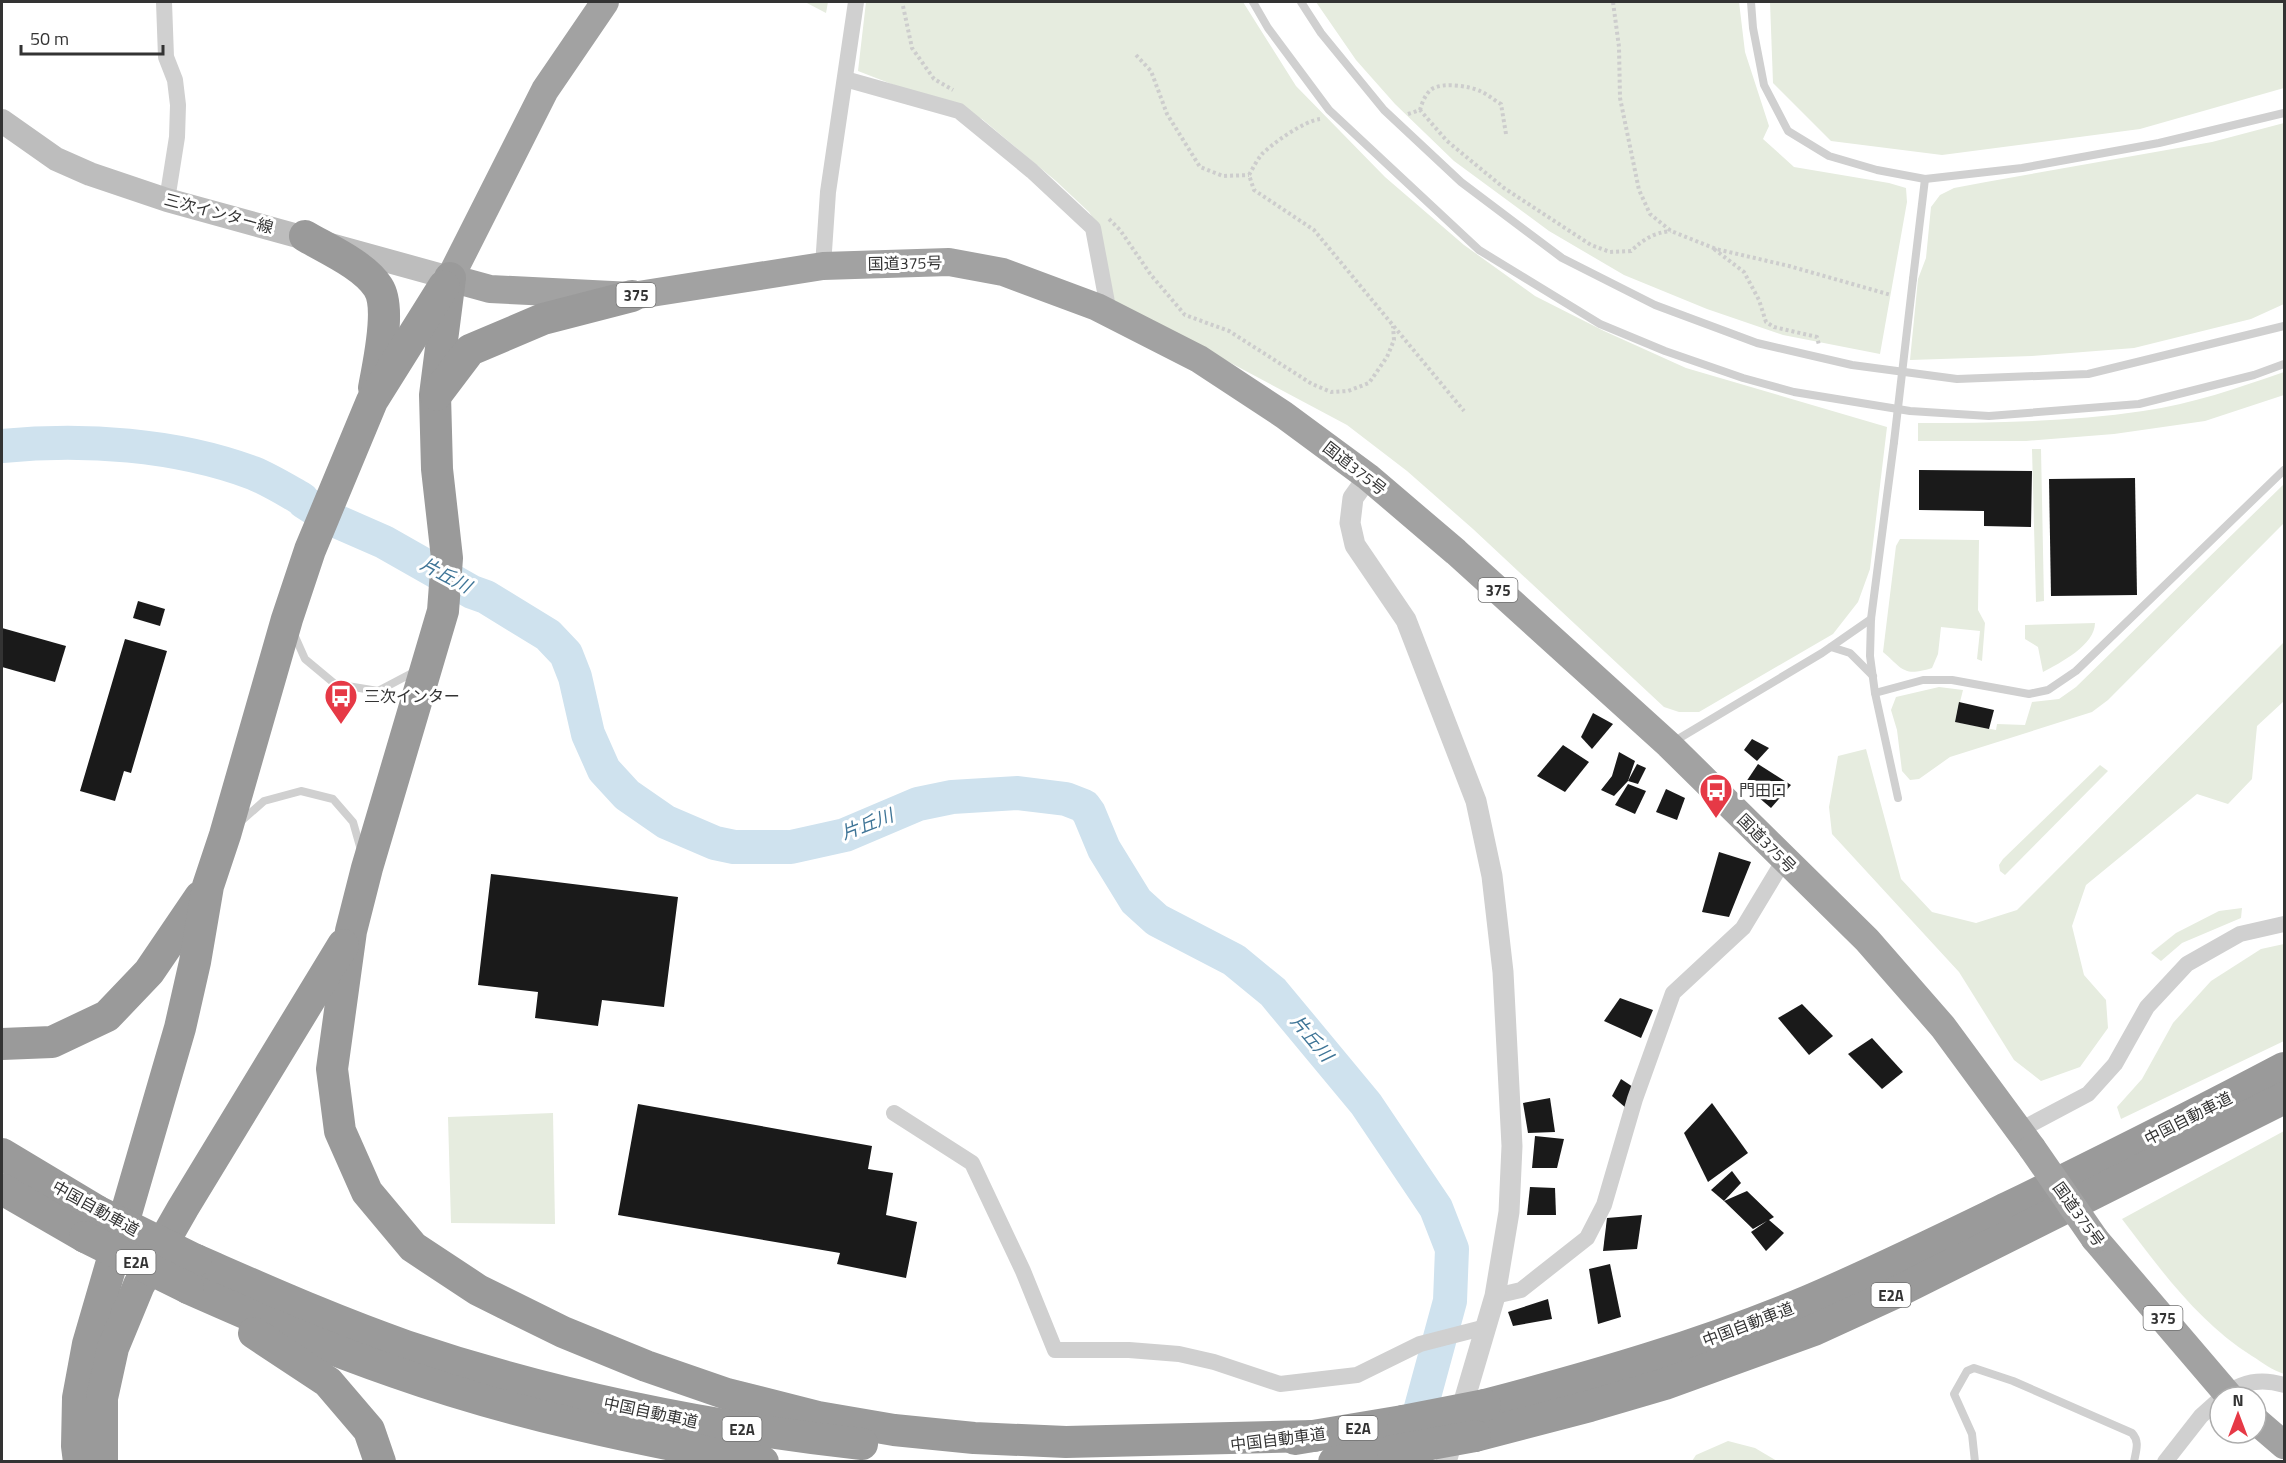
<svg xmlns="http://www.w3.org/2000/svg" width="2286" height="1463" font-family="'Titillium Web','Noto Sans JP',sans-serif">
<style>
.green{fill:#e6ecdf}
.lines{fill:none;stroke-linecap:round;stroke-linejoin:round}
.river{stroke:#cfe2ee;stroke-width:34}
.building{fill:#1a1a1a}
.path{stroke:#cdcdcd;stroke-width:4;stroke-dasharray:3 3;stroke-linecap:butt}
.service{stroke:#d0d0d0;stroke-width:8}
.minor{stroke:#d0d0d0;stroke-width:16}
.tertiary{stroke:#d0d0d0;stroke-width:21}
.secondary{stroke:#bdbdbd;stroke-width:24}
.trunk{stroke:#a2a2a2;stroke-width:28}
.motorway{stroke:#9a9a9a;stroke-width:32}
.service-bridge{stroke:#d0d0d0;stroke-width:8}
.trunk-bridge{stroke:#a2a2a2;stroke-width:28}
.motorway-bridge{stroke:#9a9a9a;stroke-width:32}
.labels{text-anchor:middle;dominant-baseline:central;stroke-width:6;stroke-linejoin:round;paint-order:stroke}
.shield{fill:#fff;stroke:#707070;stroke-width:1.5}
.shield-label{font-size:15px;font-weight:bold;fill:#333}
.street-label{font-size:16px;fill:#333;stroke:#fff}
.poi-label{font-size:16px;fill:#333;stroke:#fff;text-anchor:start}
.water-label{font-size:18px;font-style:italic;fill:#3f7597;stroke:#fff}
</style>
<rect width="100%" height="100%" fill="#fff"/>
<g class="green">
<polygon points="805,2 828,2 826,13"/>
<polygon points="866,2 1243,2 1296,86 1385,177 1464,245 1535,296 1604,331 1686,368 1887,427 1870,569 1858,602 1833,634 1699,712 1679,712 1664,707 1473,529 1407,471 1347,425 1111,299 1101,231 1089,212 1056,181 982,119 858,71"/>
<polygon points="1316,2 1739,2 1745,52 1769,126 1763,139 1794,167 1889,183 1906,188 1907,202 1880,354 1783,335 1707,309 1624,275 1549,231 1454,161 1395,104 1356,60"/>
<polygon points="1770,2 2284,2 2284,88 2140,129 1942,155 1831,141 1773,83"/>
<polygon points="2284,123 2284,304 2251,319 2134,348 2032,356 1910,360 1918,279 1926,258 1931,207 1940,195 1954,188 1986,182 2212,142"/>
<path d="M2284,372V395L2205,421L2114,434L2026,441H1918V423C1993,423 2068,422 2143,411C2192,404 2238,388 2284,372Z"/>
<polygon points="2032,449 2041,449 2044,601 2036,602"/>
<polygon points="2284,484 2284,523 2108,700 2092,712 1950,757 1919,779 1910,780 1902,771 1897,730 1891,710 1896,697 1939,687 1963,690 1955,722 1996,730 1997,724 2025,725 2032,702 2059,699 2076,687"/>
<path d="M1900,539L1979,540L1978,610L1985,623L1982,661L1977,659L1980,631L1941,627L1938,654L1932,668C1903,677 1903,669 1883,652L1896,546Z"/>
<path d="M2095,623C2095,645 2060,663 2043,672L2038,647L2025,639V625Z"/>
<polygon points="2284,642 2284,701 2257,726 2252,779 2228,804 2197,794 2086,885 2072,926 2084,975 2106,1000 2108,1028 2080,1067 2041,1081 2014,1060 1959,972 1832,834 1829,807 1838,756 1866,749 1901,879 1932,912 1976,923 2017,910"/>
<polygon points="2100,765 2108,771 2005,875 2000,871 1999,865 2003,859"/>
<polygon points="2242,908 2241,918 2182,943 2161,961 2151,953 2176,933 2219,911"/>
<polygon points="2284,944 2284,1041 2121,1119 2117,1107 2142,1079 2173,1023 2211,981 2261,949"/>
<polygon points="553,1113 555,1224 451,1223 448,1117"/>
<path d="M2284,1131V1374C2272,1370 2263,1363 2252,1356C2198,1322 2160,1269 2122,1219Z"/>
<polygon points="1728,1441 1755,1448 1777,1461 1692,1461 1696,1455"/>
</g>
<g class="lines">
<path class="river" d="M2,446C83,438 175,444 253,473C270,480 286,490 302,499L304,502L329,518L384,542L472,592L486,597L548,635L566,654L575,677L588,734L604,770L627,795L666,822L715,843L734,847H791L845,835L918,804L952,797L1018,793L1066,799L1084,806L1089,813L1104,849L1136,901L1157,920L1234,960L1273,992L1366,1104L1436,1208L1452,1249L1450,1301L1410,1448"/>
</g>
<g class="building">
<polygon points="1919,470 2032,471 2031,527 1984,526 1984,511 1919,510"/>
<polygon points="2135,478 2137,595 2051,596 2049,479"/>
<polygon points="138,601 165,609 160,626 133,618"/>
<polygon points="2,628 66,646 55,682 2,667"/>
<polygon points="125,639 167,651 131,773 124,771 115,801 80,791"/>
<polygon points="1959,702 1994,710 1989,729 1955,722"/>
<polygon points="1593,713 1613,724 1592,749 1581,737"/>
<polygon points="1752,739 1769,748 1757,761 1744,750"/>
<polygon points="1563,745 1589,762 1565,792 1537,776"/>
<polygon points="1619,752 1635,761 1628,781 1614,796 1601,790 1612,776"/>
<polygon points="1637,764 1646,768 1638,784 1628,781"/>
<polygon points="1758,764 1791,785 1771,808 1744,785"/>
<polygon points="1628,784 1646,791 1635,814 1615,805"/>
<polygon points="1666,789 1685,798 1677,820 1656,812"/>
<polygon points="1719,852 1751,862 1729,917 1702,912"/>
<polygon points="491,874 678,897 664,1007 602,1000 598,1026 535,1018 538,992 478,985"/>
<polygon points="1620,998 1653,1010 1641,1038 1604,1021"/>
<polygon points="1802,1004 1833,1036 1809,1055 1778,1018"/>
<polygon points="1872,1038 1903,1072 1882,1089 1848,1054"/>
<polygon points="1621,1079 1633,1087 1626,1108 1612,1096"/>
<polygon points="1550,1098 1555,1132 1528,1133 1523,1103"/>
<polygon points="1712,1103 1748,1153 1708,1182 1684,1133"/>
<polygon points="638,1104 872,1146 868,1169 893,1173 886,1215 917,1222 906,1278 837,1264 840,1253 618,1215"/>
<polygon points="1535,1136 1564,1139 1557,1168 1532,1168"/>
<polygon points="1732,1171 1741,1183 1724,1201 1711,1190"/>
<polygon points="1530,1187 1555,1188 1556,1215 1527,1215"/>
<polygon points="1747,1191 1774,1217 1769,1220 1784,1233 1766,1251 1751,1232 1767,1221 1753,1229 1724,1201"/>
<polygon points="1642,1215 1637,1249 1603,1251 1607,1218"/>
<polygon points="1610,1264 1621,1317 1598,1324 1589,1269"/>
<polygon points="1548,1299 1552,1319 1513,1326 1508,1312"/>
</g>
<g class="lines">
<g class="path">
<polyline points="1613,2 1619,47 1620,98 1639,190 1650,214 1671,231 1716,249 1789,266 1891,295"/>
<polyline points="903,6 912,48 934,79 953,90"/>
<polyline points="1136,55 1151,71 1167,114 1200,167 1223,176 1249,175"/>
<path d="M1420,110C1422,103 1425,94 1432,89C1443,82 1469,86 1480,91C1487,94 1494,100 1501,104L1506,134"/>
<path d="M1408,114L1420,110L1447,141L1504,188L1591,245L1610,252L1631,251C1644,239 1653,233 1671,231"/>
<path d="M1320,119C1304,121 1273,143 1262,154C1257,160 1253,168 1249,175L1254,190L1314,230L1464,411"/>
<polyline points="1109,219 1120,230 1151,275 1185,315 1229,331 1312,384 1331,392 1348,391 1369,383 1387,357 1394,340 1393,326"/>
<polyline points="1714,249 1744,272 1759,300 1766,322 1774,327 1817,337 1819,345"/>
</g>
<g class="service">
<polyline points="1253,2 1268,28 1329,110 1479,250 1600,324 1665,351 1743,378 1794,392 1910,411 1989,416 2139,404 2254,375 2284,364"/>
<polyline points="1301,2 1321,33 1384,110 1461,182 1562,258 1655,305 1757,343 1852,365 1957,379 2088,374 2284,326"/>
<polyline points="1751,2 1753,28 1764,85 1788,131 1829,156 1877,170 1925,179 2022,168 2159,143 2284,113"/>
<polyline points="1913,279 1925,179"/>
<polyline points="1894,442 1871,619 1870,656 1875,693 1898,798"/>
<polyline points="293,632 305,659 335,684 378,691 416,671"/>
<polyline points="1831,647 1850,653 1873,676"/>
<polyline points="1875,693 1923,680 1952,680 2029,694 2048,690 2076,671 2284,470"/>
<polyline points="1673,742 1822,653 1871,619"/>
<polyline points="239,823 264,801 301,791 333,799 353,822 361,850"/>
<path d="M1975,1462L1972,1434L1954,1394L1967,1371L1974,1368L2013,1381L2132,1433C2140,1442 2136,1450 2134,1462"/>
</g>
<g class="minor">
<polyline points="164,2 166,57 175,80 178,105 177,137 167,200"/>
<polyline points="845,79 959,111 1032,171 1093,228 1109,313"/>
<polyline points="823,266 828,192 856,2"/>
<polyline points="894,1113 972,1163 1023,1271 1055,1350 1129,1350 1179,1354 1214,1362 1280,1384 1357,1375 1420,1344 1486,1327"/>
<polyline points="2018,1131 2088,1094 2115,1064 2147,1007 2187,964 2240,934 2284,924"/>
<polyline points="1495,1296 1521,1290 1587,1238 1604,1205 1635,1099 1673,993 1743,928 1784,860"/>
<path d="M2222,1397C2241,1381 2262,1378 2284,1385"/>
<polyline points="2165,1462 2201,1416 2220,1399"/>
</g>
<polyline class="tertiary" points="1368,477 1353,498 1350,523 1355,545 1406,620 1476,801 1492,876 1503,972 1512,1146 1509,1212 1495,1296 1446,1462"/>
<polyline class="secondary" points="2,121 56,159 90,174 167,200 450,278"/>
<g class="trunk">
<polyline points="605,2 545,90 450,278 490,289 632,296 823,266 949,262 1003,272 1097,307 1199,359 1284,415 1368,477 1456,552 1669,745 1867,940 1943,1027 2032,1148"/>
<polyline points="2095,1239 2230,1397"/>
<polyline points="2256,1421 2284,1445"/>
</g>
<g class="motorway">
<path d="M305,236C327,249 364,265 378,287C392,308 378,364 374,388"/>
<polyline points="450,278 435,395 437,469 447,558 443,611 367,868 351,931 332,1069 340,1131 367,1192 413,1247 478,1290 563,1332 646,1366 727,1394 818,1417 894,1430 974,1438 1066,1442 1314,1436"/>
<polyline points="436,395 470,350 543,319 632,296"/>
<polyline points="2,1044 52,1042 107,1016 149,972 200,897"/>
<polyline points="2,1154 97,1211"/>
<polyline points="2,1189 85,1237"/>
<path d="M196,1260C265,1290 334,1321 406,1346C554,1396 707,1427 862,1444"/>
<path d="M188,1288C256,1318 324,1348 395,1372C514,1414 638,1440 763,1462"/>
<polyline points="254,1333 328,1382 369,1430 380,1462"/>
<path d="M1485,1405C1595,1376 1703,1345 1808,1301C1876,1272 1943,1239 2009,1207C2101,1162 2193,1116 2284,1068"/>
<polyline points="1475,1436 1590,1406 1665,1384 1814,1330 1897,1292 2284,1098"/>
<polyline points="1295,1439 1403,1421"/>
<polyline points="79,1462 77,1446 78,1398 88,1344 180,1028 195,962 208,886 225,835 287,619 310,550 372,401 444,286"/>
<polyline points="102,1462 102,1398 113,1348 139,1285 183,1208 343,945"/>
<polyline points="1334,1462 1393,1451"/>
</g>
<polyline class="service-bridge" points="1894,442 1913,279"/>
<polyline class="trunk-bridge" points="2032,1148 2095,1239"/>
<g class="motorway-bridge">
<polyline points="97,1211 196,1260"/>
<polyline points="85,1237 188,1288"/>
<polyline points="1403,1421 1485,1405"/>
<polyline points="1393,1451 1475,1436"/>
</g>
</g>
<defs>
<symbol id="bus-pin" viewBox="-11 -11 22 30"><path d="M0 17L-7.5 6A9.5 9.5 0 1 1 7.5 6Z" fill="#e63946" stroke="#fff"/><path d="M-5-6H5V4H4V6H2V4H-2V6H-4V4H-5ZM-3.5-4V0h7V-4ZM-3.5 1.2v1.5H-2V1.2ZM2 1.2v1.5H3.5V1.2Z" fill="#fff"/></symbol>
</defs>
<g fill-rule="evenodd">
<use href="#bus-pin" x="322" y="677" width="38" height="52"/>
<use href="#bus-pin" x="1697" y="771" width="38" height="52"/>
</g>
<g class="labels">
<g class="shield">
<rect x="616.5" y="283" width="39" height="24" rx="4.5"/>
<rect x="1478.5" y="578" width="39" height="24" rx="4.5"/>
<rect x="116.5" y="1250" width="39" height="24" rx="4.5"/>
<rect x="1871.5" y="1283" width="39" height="24" rx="4.5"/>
<rect x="2143.5" y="1306" width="39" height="24" rx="4.5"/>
<rect x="1338.5" y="1416" width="39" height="24" rx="4.5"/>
<rect x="722.5" y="1417" width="39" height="24" rx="4.5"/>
</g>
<g class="shield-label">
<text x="636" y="295">375</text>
<text x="1498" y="590">375</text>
<text x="136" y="1262">E2A</text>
<text x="1891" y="1295">E2A</text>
<text x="2163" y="1318">375</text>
<text x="1358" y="1428">E2A</text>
<text x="742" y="1429">E2A</text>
</g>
<g class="street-label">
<text transform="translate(219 213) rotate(15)">三次インター線</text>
<text transform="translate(905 263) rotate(-1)">国道375号</text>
<text transform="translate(1355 468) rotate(38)">国道375号</text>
<text transform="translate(1767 843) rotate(45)">国道375号</text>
<text transform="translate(2188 1118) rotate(-27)">中国自動車道</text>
<text transform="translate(96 1208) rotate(29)">中国自動車道</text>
<text transform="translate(2079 1214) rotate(54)">国道375号</text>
<text transform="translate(1748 1324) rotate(-21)">中国自動車道</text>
<text transform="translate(651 1412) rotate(12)">中国自動車道</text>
<text transform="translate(1278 1439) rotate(-7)">中国自動車道</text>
</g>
<g class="poi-label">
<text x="364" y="696">三次インター</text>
<text x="1739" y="790">門田口</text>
</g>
<g class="water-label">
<text transform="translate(446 575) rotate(28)">片丘川</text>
<text transform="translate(867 824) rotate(-21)">片丘川</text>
<text transform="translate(1312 1038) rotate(50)">片丘川</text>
</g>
</g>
<rect width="2286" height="1463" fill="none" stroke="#333333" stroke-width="6"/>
<g transform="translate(2238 1415)"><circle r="28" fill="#ffffff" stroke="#adadad" stroke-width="1.5"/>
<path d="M0-4.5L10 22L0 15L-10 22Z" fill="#e63946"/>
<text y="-9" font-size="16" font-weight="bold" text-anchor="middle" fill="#333333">N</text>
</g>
<path d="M21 45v9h142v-9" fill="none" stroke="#333333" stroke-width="3"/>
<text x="30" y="45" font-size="18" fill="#333333" stroke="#ffffff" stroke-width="4.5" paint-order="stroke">50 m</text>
</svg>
